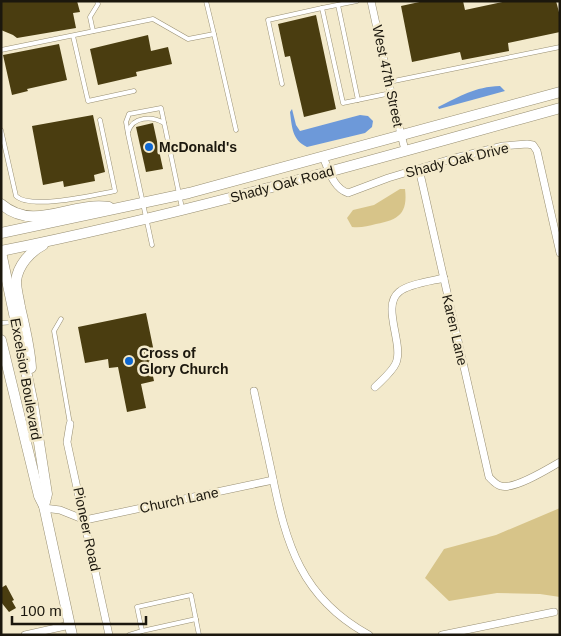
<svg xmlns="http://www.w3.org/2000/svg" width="561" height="636" font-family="Helvetica,sans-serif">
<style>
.green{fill:#d7c489}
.water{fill:#6d99d9}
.building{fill:#4a3d10}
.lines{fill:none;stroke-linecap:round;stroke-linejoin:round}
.lane-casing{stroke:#988f73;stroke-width:5}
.street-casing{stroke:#988f73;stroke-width:8}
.secondary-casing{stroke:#988f73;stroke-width:11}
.lane{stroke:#fff;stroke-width:4}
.street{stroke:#fff;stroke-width:7}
.secondary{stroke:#fff;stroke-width:10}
.poi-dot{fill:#0e67d0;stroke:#f3eacc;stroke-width:2}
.labels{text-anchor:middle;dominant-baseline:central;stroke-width:5;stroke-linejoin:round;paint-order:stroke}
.street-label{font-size:14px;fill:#1b170d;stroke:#f3eacc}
.poi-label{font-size:14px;font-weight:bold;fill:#1b170d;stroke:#f3eacc;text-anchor:start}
</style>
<rect width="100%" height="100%" fill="#f3eacc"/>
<g class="green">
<path d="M400,189H405C408,213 399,220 376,224C368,226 361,228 352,227L347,218L353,210L374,205Z"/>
<polygon points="560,508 560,597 540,594 497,593 449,601 425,578 444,549 496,535"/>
</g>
<g class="water">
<path d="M500,86L505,91L439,109L438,107C461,96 474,87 500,86Z"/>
<path d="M292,109L296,125L300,131L360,115L368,116L373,121L372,127L365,133L307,147C292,140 292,127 290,112Z"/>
</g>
<g class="building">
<polygon points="1,1 77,1 80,12 73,13 76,28 17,38 13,35 1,30"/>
<polygon points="424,1 463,1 465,10 507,1 556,1 560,16 560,32 508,43 509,51 462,60 460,52 412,62 401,6"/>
<polygon points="316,15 336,109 304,117 290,56 285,57 278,24"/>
<polygon points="148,35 151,51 168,47 172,64 136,72 137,76 98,85 90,49"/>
<polygon points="59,44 67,80 27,89 28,91 12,95 3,55"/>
<polygon points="93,115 105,172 94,175 95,181 64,187 63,181 43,185 32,126"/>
<polygon points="153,123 163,169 146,172 136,127"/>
<polygon points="146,313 154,352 148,353 154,381 141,384 146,408 127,412 118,367 109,368 108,359 85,363 78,327"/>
<polygon points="6,585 14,600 12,601 16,608 9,612 1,602 1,588"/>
</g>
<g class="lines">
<defs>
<g id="lane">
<polyline points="357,1 322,8 343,103 391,93"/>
<polyline points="338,5 358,100"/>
<polyline points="93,31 90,17 98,4 97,1"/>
<polyline points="214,34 236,130"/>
<polyline points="73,36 88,101 134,91"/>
<polyline points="1,50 153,19 188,39 214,34 206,1"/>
<polyline points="389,82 560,47"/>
<polyline points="282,84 268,20 322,8"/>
<path d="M1,130L16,196C31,210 94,195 115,191L100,120"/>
<path d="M128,132C133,116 152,116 164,123"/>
<polyline points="152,245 128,134 126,122 129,114 161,108 182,208"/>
<polyline points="61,319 54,331 70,424"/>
<polyline points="1,323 14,322"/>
<polyline points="142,631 196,619"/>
<polyline points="129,635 142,631 137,607 191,595 199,635"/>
</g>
<g id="street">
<polyline points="371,1 395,111 405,150"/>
<path d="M323,157C329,170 333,188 348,193L388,178L451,159L503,146L527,144L533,145L537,151L560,253"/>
<path d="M419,169L489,477C492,480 496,485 501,486C514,490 548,469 560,462"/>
<path d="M375,387C382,380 392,372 396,363C404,344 381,306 399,292C408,284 432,281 444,278"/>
<path d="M254,391C260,419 266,446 272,474C286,544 301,598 369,635"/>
<polyline points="70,424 67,442 109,635"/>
<polyline points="44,508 60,510 85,520 273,480"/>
<polyline points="25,635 70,625"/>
<polyline points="442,635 554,612"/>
</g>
<g id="secondary">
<path d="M1,204C35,233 71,201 109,207"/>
<polyline points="1,233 189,193 560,92"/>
<path d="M1,251C190,213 375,159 560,108"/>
<polyline points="1,252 33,404 47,494 44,506"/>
<polyline points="1,340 39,496 44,506 72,635"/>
<path d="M31,368C30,348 25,328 20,307C19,299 16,290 16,281C18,265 30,252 43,245"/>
</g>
</defs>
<use href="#lane" class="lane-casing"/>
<use href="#street" class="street-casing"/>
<use href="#secondary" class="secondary-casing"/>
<use href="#lane" class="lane"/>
<use href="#street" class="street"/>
<use href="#secondary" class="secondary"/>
</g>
<g class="poi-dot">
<circle cx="149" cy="147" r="5"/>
<circle cx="129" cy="361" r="5"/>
</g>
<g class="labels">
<g class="street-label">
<text transform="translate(388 76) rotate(78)">West 47th Street</text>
<text transform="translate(457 160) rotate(-14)">Shady Oak Drive</text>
<text transform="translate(282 184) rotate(-15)">Shady Oak Road</text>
<text transform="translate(455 330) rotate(77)">Karen Lane</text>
<text transform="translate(26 379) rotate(80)">Excelsior Boulevard</text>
<text transform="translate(179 500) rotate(-12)">Church Lane</text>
<text transform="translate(87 529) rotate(78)">Pioneer Road</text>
</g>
<g class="poi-label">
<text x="159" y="147">McDonald's</text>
<text x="139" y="353">Cross of<tspan x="139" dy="16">Glory Church</tspan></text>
</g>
</g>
<rect width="561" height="636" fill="none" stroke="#1b170d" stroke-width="5"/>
<path d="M12 616v8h134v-8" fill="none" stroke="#1b170d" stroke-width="2.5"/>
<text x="20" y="616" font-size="15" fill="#1b170d" stroke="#f3eacc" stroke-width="4" paint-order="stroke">100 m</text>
</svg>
